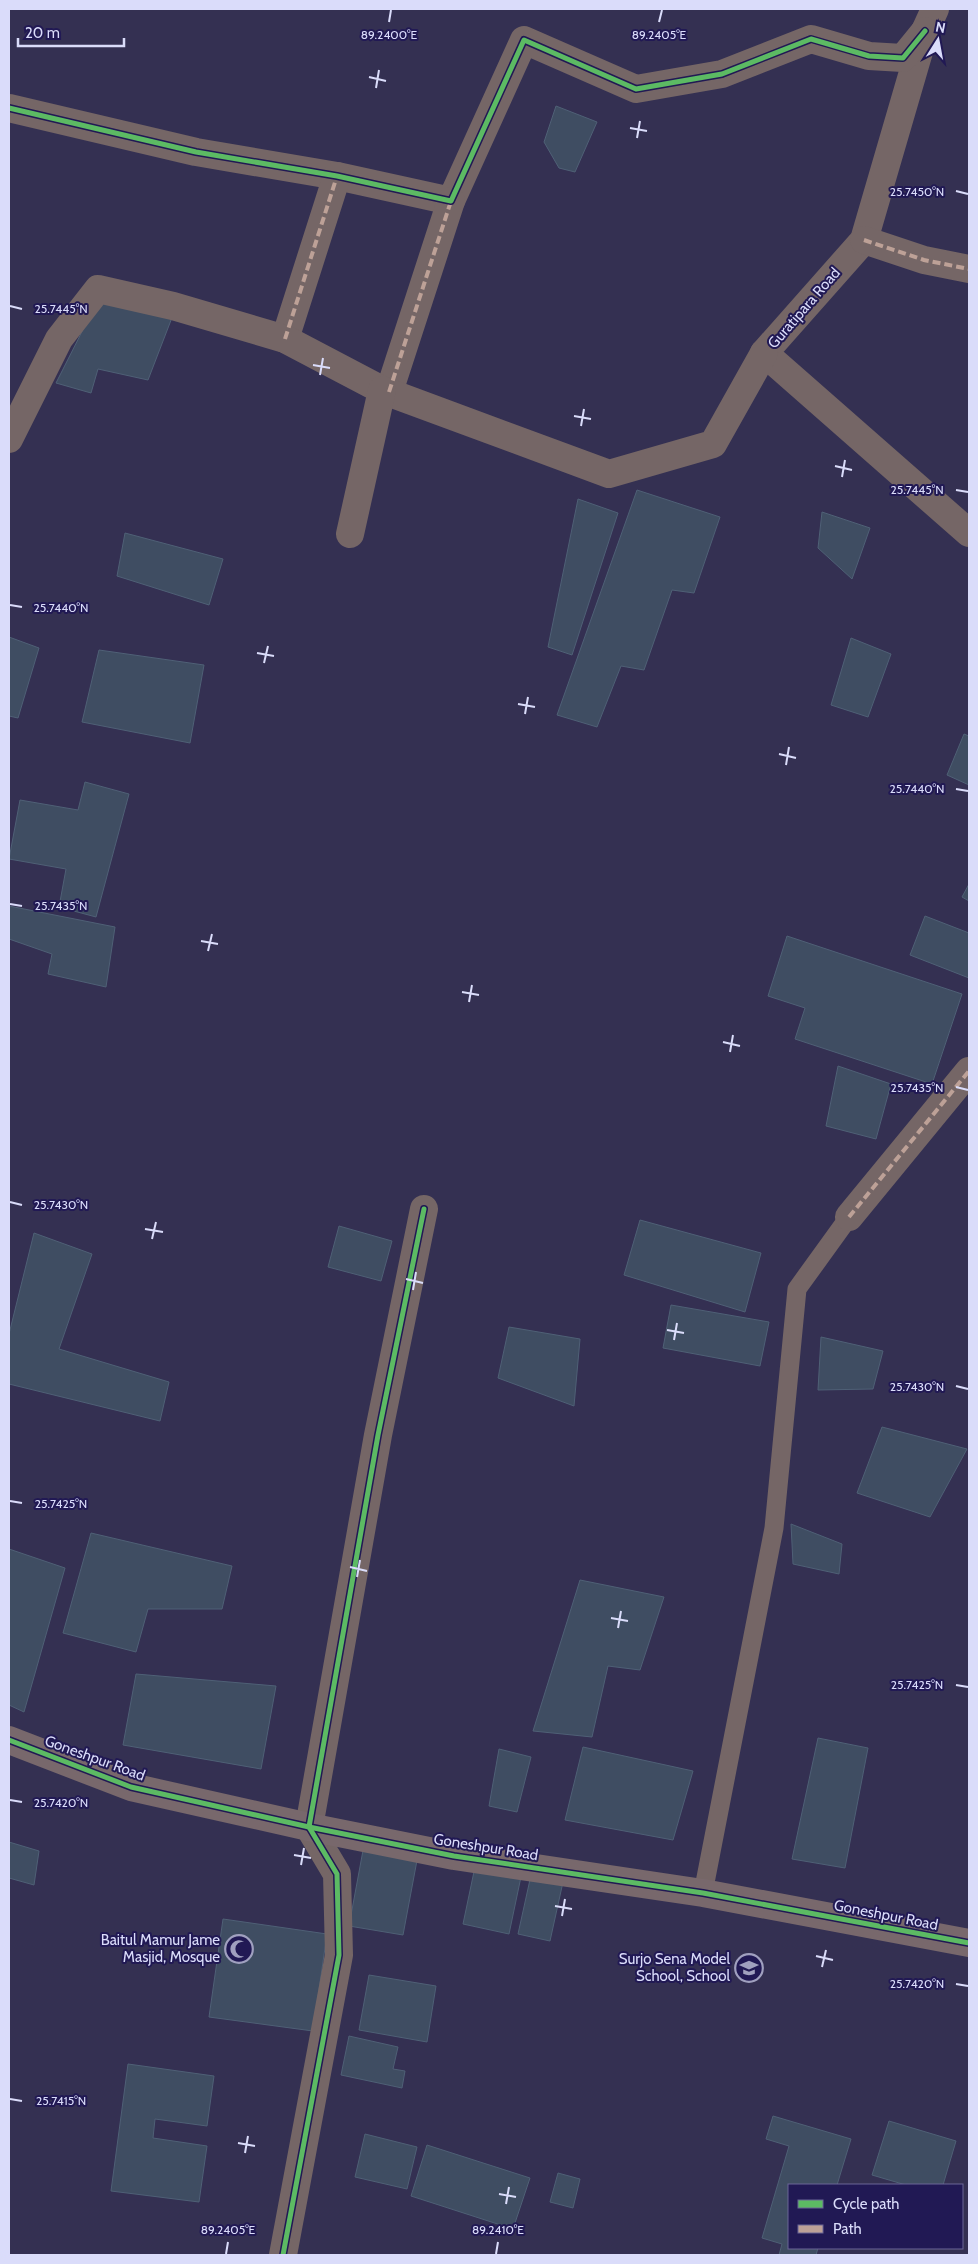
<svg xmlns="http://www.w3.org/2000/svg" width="978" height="2264" font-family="Cabin,sans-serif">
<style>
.building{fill:#3f4d62;stroke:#4f6076}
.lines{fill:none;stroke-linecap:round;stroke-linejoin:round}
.lane{stroke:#756666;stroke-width:19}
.street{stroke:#756666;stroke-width:28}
.secondary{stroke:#78686c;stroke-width:28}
.quiet{stroke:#bda197;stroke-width:4;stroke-dasharray:8 4;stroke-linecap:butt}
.cycleway-casing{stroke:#211954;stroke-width:8}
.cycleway{stroke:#5cba63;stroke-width:5}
.ticks{fill:none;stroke:#dadcfa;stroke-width:2}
.labels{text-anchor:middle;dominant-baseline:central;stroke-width:4;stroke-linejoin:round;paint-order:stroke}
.street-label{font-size:15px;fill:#dadcfa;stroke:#211954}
.poi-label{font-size:15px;fill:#dadcfa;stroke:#211954;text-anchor:end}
.ticks-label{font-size:12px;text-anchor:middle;fill:#dadcfa;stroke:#211954;stroke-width:4;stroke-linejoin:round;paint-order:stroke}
</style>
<rect width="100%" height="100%" fill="#343052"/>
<g class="building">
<polygon points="556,106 597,122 575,172 559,168 544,142"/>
<polygon points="100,296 173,315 148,380 98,369 91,393 56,383"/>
<polygon points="637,490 720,517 694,593 672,590 644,670 621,666 597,727 557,715"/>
<polygon points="578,499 618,513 572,655 548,647"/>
<polygon points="822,512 870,528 852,579 818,548"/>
<polygon points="125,533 223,559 209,605 117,576"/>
<polygon points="9,637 39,648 18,718 9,716"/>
<polygon points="851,638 891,654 868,717 831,705"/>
<polygon points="99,650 204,665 190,743 82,722"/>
<polygon points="964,734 969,736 969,785 947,775"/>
<polygon points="85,782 129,794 96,917 59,907 66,869 9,859 20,800 78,810"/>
<polygon points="969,884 969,901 962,897"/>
<polygon points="9,906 115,927 106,987 48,974 52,954 9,939"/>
<polygon points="925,916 969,933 969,978 910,955"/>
<polygon points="787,936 962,994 932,1084 795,1039 805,1008 768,996"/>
<polygon points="838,1066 891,1084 876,1139 826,1126"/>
<polygon points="640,1220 761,1253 745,1312 624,1275"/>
<polygon points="339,1226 392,1241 381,1281 328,1267"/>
<polygon points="34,1233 92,1254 59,1349 169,1382 160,1421 9,1384 9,1334"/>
<polygon points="671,1305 769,1322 760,1366 663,1348"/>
<polygon points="509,1327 580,1339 574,1406 498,1378"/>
<polygon points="821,1337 883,1351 873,1389 818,1390"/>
<polygon points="882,1427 967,1449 930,1517 857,1493"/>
<polygon points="791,1524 842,1544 839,1574 793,1564"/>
<polygon points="91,1533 232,1566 222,1609 148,1609 136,1652 63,1633"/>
<polygon points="9,1549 65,1568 24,1712 9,1705"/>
<polygon points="580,1580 664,1597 640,1670 608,1666 592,1737 533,1731"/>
<polygon points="136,1674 276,1686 261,1769 123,1745"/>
<polygon points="818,1738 868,1748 845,1868 792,1859"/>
<polygon points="583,1747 693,1771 673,1840 565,1820"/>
<polygon points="499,1749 531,1757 517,1812 489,1806"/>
<polygon points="9,1842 39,1851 34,1885 9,1878"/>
<polygon points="364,1845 418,1855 403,1935 349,1926"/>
<polygon points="476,1862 522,1872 509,1934 463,1924"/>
<polygon points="531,1875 563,1882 550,1941 518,1934"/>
<polygon points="223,1919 327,1934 313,2031 209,2017"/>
<polygon points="369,1975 436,1986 427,2042 359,2030"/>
<polygon points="349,2036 398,2047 393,2069 405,2071 402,2088 341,2075"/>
<polygon points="128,2064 214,2076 207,2126 155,2119 153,2138 207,2146 199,2202 111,2191"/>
<polygon points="773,2116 851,2139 837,2185 789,2185 789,2248 818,2248 816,2255 779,2255 782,2244 762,2238 789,2146 766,2139"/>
<polygon points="889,2121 956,2141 943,2185 906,2185 872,2175"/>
<polygon points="365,2134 417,2147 407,2189 355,2177"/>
<polygon points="427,2145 530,2178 513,2229 411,2196"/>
<polygon points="558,2173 580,2179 573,2208 550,2202"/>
</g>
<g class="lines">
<polyline class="lane" points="703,1893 774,1528 797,1289 849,1217"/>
<g class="street">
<polyline points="935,9 925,31 864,240 764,353 969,533"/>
<polyline points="9,108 196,152 337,176 451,201 524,40 636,89 722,74 811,39 869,56 903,58 925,31"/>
<polyline points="864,240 924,260 969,269"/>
<polyline points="285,339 337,176"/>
<polyline points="389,392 451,201"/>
<polyline points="9,439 59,339 98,289 173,306 285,339 382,390 609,474 713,444 764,353"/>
<polyline points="350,534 382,390"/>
<polyline points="849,1217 969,1071"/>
<polyline points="283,2255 339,1955 337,1874 309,1827 378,1435 424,1209"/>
</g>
<polyline class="secondary" points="9,1740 131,1787 309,1827 454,1856 703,1893 969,1943"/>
<g class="quiet">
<polyline points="864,240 924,260 969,269"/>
<polyline points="285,339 337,176"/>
<polyline points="389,392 451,201"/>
<polyline points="849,1217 969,1071"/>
</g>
<defs>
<g id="cycleway">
<polyline points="9,108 196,152 337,176 451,201 524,40 636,89 722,74 811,39 869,56 903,58 925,31"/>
<polyline points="9,1740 131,1787 309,1827 454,1856 703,1893 969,1943"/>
<polyline points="283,2255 339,1955 337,1874 309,1827 378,1435 424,1209"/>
</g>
</defs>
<use href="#cycleway" class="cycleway-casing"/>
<use href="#cycleway" class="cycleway"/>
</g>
<path class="ticks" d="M389,22L391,10M659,22L662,10M369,77L386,81M376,88L379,70M630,128L647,131M637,138L640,121M956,191L968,194M10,306L22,309M313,365L330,368M320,375L323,358M574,416L591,419M581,426L584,409M835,466L852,470M842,477L845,460M956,490L968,492M10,605L22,607M257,653L274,656M264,663L268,646M518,704L535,707M525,714L528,697M779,754L796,758M786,765L789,747M956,789L968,791M10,904L22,906M201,941L218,944M208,951L212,934M462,992L479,995M469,1002L472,985M723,1042L740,1046M730,1052L733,1035M956,1087L968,1090M10,1202L22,1205M145,1229L163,1232M152,1239L156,1222M406,1279L423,1283M413,1290L416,1272M667,1330L684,1333M674,1340L677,1323M956,1386L968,1389M10,1501L22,1503M350,1567L367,1571M357,1577L360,1560M611,1618L628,1621M618,1628L621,1611M956,1685L968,1687M10,1800L22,1802M294,1855L311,1858M301,1865L304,1848M555,1906L572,1909M562,1916L565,1899M816,1956L833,1960M822,1967L826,1950M956,1984L968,1986M10,2099L22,2101M238,2143L255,2146M245,2153L248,2136M499,2194L516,2197M506,2204L509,2187M226,2254L228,2242M496,2254L498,2242"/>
<defs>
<symbol id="mosque-ring" viewBox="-11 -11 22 22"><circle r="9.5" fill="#211954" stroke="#a0a0bf" stroke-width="1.5"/><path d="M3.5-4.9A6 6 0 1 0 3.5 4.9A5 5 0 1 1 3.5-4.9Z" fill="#a0a0bf"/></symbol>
<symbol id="school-ring" viewBox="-11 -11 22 22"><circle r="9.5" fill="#211954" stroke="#a0a0bf" stroke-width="1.5"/><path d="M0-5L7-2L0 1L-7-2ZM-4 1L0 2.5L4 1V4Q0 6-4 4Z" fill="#a0a0bf"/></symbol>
</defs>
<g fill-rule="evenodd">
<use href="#mosque-ring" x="223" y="1933" width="32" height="32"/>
<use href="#school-ring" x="733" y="1952" width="32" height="32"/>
</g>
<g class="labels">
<g class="street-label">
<text transform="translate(804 308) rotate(-49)">Guratipara Road</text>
<text transform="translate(95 1758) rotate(20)">Goneshpur Road</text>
<text transform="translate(486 1847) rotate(9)">Goneshpur Road</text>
<text transform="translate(886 1915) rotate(11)">Goneshpur Road</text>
</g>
<g class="poi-label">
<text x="220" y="1940">Baitul Mamur Jame<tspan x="220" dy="17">Masjid, Mosque</tspan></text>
<text x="730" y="1959">Surjo Sena Model<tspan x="730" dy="17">School, School</tspan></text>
</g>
</g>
<g class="ticks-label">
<text x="389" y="39">89.2400°E</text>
<text x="659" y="39">89.2405°E</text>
<text x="917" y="196">25.7450°N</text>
<text x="61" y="313">25.7445°N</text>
<text x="917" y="494">25.7445°N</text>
<text x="61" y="612">25.7440°N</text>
<text x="917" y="793">25.7440°N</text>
<text x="61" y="910">25.7435°N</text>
<text x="917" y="1092">25.7435°N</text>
<text x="61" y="1209">25.7430°N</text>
<text x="917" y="1391">25.7430°N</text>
<text x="61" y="1508">25.7425°N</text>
<text x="917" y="1689">25.7425°N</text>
<text x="61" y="1807">25.7420°N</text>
<text x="917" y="1988">25.7420°N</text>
<text x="61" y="2105">25.7415°N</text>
<text x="228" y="2234">89.2405°E</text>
<text x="498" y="2234">89.2410°E</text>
</g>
<rect width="978" height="2264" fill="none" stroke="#dadcfa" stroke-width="20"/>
<rect x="788" y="2184" width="175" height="65" fill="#211954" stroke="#6b6796"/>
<rect x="798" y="2200" width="25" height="8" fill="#5cba63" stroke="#6b6796"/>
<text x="833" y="2209" font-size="15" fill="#dadcfa">Cycle path</text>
<rect x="798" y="2225" width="25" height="8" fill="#bda197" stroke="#6b6796"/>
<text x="833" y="2234" font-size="15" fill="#dadcfa">Path</text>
<g transform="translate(938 40) rotate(11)" stroke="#211954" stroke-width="4" paint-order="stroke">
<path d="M0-4L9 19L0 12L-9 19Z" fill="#dadcfa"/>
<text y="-8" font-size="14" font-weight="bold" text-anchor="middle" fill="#dadcfa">N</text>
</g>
<path d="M18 38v8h106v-8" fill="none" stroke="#dadcfa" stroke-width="2.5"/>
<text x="25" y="38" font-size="15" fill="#dadcfa" stroke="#211954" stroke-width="4" paint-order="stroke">20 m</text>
</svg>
